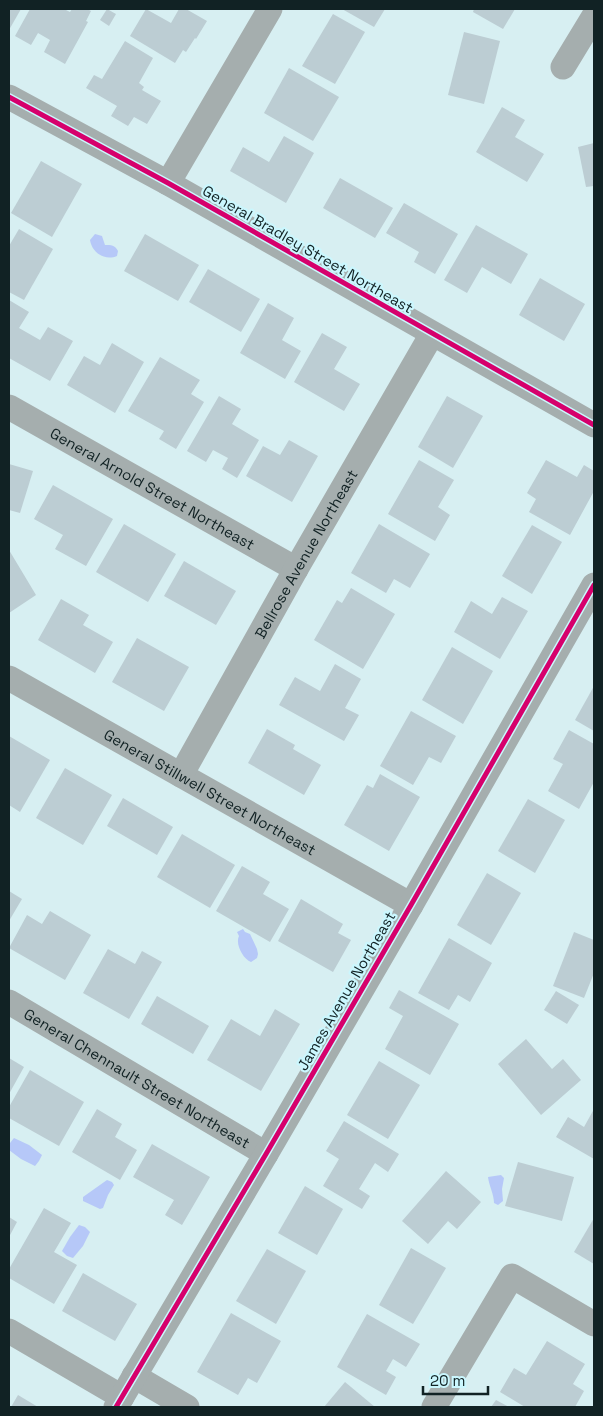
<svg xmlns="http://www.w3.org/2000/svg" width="603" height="1416" font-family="'Space Grotesk',sans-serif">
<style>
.water{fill:#b6c8f8}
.building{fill:#bccdd3}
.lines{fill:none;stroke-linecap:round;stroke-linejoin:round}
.minor{stroke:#a5aeae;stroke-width:25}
.cycleway-casing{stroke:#cbf7fe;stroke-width:8}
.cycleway{stroke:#d6006c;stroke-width:5}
.labels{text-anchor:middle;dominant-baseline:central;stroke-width:4.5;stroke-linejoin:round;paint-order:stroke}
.street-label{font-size:15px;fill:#112224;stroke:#cbf7fe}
</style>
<rect width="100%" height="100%" fill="#d7eff2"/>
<g class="water">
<path d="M95,234L102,236L105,245C111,245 115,245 118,251L117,256C105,261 92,253 90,240Z"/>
<path d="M243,929L245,932L250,934L257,949L258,954L257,958L251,962C243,959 235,944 239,936L237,932Z"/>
<polygon points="14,1138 29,1145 42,1155 39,1161 35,1166 21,1159 9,1150 10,1143"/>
<path d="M501,1175L504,1178L502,1189L503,1201L498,1205L494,1203C494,1194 489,1186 488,1177Z"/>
<polygon points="107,1180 112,1182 114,1185 108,1195 103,1208 100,1209 83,1201 83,1197"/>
<polygon points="79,1225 85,1227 90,1232 83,1246 73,1258 67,1256 62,1251 70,1237"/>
</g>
<g class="building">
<polygon points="9,9 21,9 9,30"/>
<polygon points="30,9 64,9 70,12 72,9 87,9 91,11 86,21 88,22 65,64 44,52 50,40 38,33 31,45 15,36"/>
<polygon points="107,9 116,14 109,26 100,20"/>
<polygon points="146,9 171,23 179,9 186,9 207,21 196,39 195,38 186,52 183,50 175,63 130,36"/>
<polygon points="342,9 385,9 374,27"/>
<polygon points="474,9 515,9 503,29 473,12"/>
<polygon points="333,14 365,32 335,84 302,66"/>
<polygon points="464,32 500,41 484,104 448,95"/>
<polygon points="125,41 153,58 139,83 144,87 142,90 161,101 147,124 134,117 128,126 111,116 117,106 86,88 94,75 102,79"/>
<polygon points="289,68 339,97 313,141 264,113"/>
<polygon points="502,107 525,120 515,137 544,154 527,182 476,152"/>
<polygon points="284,136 314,153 286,203 230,171 243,147 269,162"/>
<polygon points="594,143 594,186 586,187 578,147"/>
<polygon points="41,161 82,184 52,237 11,213"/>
<polygon points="340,178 393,208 375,238 323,208"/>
<polygon points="404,203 458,234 435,274 414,262 419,252 386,233"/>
<polygon points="476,225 528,254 511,284 482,267 467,293 444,280"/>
<polygon points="19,229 53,249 24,300 9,292 9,246"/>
<polygon points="145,234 199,265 178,301 124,271"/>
<polygon points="208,269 260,299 241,332 189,302"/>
<polygon points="540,278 585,304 564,341 519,315"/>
<polygon points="9,300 29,312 19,328 40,340 48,327 73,341 50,381 9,358"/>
<polygon points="268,303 294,318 282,340 301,351 285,379 240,353"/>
<polygon points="322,333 347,347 334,369 360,384 344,411 294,382"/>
<polygon points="112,343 144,362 115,413 67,385 84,356 100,365"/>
<polygon points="160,357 200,380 191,394 204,402 176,449 159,439 164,431 128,411"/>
<polygon points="219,396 241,409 232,424 259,440 237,478 222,469 228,458 213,450 206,462 187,451"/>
<polygon points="447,396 483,416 453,468 418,447"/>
<polygon points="289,440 318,456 292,502 246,476 263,446 280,455"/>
<polygon points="419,460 454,480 438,507 450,515 435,541 388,514"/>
<polygon points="546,460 577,477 584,465 594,471 594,491 570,535 529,512 536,499 527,493"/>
<polygon points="9,464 33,471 20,513 9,510"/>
<polygon points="53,485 113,519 86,566 55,549 63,535 34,519"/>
<polygon points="124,524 176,554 148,602 96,572"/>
<polygon points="379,524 430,554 410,588 394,579 386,593 351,573"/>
<polygon points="532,525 562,542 532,594 502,576"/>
<polygon points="9,550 36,595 9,613"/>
<polygon points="184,561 236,591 216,625 164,596"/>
<polygon points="351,588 395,614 363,669 314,640 337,600 342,603"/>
<polygon points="502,597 528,611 500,659 454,632 471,601 492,614"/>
<polygon points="61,599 89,615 83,625 113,642 95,673 38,640"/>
<polygon points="137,638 189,667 164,711 112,682"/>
<polygon points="452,647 493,671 463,724 422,700"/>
<polygon points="335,664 361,679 345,708 359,715 344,741 279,705 295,677 320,691"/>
<polygon points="594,686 594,731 575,720"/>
<polygon points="411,711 456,736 441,763 429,757 413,785 380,766"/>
<polygon points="267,729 295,745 293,749 321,765 304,795 248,763"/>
<polygon points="569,730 594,744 594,782 579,809 548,791 563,764 553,759"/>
<polygon points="9,736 50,760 20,812 9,805"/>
<polygon points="65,768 112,795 83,845 36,818"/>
<polygon points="380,774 420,797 389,851 344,825 367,785 373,788"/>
<polygon points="123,798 173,827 157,855 107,826"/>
<polygon points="528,799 565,820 535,873 498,851"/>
<polygon points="182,834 235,865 210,908 157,877"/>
<polygon points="242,866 270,882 263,894 289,909 270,942 216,911"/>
<polygon points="487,873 521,893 491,945 457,925"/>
<polygon points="9,891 22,899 9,921"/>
<polygon points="301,899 343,924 338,933 351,940 333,972 278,941"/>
<polygon points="50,911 91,935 65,980 9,948 27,915 42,924"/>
<polygon points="574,932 594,940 594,973 584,998 553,986"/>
<polygon points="449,938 492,963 470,1002 458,995 449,1010 418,993"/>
<polygon points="108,949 135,964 142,951 162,962 129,1019 83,993"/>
<polygon points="399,990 459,1024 430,1075 385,1049 403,1016 389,1008"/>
<polygon points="556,991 579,1005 567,1024 544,1010"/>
<polygon points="157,996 209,1026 193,1054 141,1024"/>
<polygon points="275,1009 300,1024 261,1091 207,1060 231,1019 260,1036"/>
<polygon points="526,1039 552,1069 563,1059 581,1080 541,1115 498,1064"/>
<polygon points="9,1058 24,1067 9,1094"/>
<polygon points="379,1061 420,1085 388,1139 347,1115"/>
<polygon points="30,1070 84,1102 59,1146 9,1118 9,1107"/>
<polygon points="97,1109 122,1124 115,1137 137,1150 120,1180 72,1152"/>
<polygon points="594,1109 594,1159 556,1137 568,1117 584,1127"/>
<polygon points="344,1121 399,1154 388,1172 375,1163 359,1189 370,1196 362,1209 323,1186 339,1159 326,1151"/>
<polygon points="152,1144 210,1177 182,1225 165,1215 174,1200 133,1177"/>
<polygon points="518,1162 574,1177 562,1221 505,1206"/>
<polygon points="446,1171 481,1202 457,1229 448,1221 428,1244 402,1221"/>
<polygon points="305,1186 343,1209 317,1255 278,1233"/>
<polygon points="44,1208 71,1223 54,1252 77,1265 54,1304 9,1278 9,1269"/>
<polygon points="9,1217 17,1222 9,1237"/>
<polygon points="594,1218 594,1264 574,1252"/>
<polygon points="411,1248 446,1268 413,1324 379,1305"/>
<polygon points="267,1249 306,1271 276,1324 236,1301"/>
<polygon points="83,1273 137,1304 115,1341 62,1311"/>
<polygon points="231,1313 281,1341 257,1383 248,1378 238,1395 197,1372"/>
<polygon points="367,1314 420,1344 406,1367 393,1359 386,1371 396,1377 386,1395 337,1367"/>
<polygon points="547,1341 585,1364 573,1384 584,1391 575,1407 525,1407 500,1392 514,1368 526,1375"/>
<polygon points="345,1382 375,1407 324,1407"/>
<polygon points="18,1395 38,1407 11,1407"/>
<polygon points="496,1400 509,1407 491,1407"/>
</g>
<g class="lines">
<g class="minor">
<polyline points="563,67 594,16"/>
<polyline points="9,97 168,183 594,425"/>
<polyline points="168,183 270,9"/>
<path id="s1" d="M9,407L296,569"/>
<path id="s2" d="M9,678L411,905"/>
<path id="s3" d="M181,775L296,569L432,334"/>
<path id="s4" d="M9,1002L266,1154"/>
<polyline points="9,1331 122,1397"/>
<polyline points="134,1376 187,1407"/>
<polyline points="116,1407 266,1154 411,905 594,585"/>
<polyline points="434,1407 512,1276 594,1324"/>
</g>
<defs>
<g id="cycleway">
<polyline points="9,97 168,183 594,425"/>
<polyline points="116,1407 266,1154 411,905 594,585"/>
</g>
</defs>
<use href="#cycleway" class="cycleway-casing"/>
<use href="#cycleway" class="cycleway"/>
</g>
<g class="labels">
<g class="street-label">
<text transform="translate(308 249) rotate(30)">General Bradley Street Northeast</text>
<text stroke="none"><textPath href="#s1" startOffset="165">General Arnold Street Northeast</textPath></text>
<text stroke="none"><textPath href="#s3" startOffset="254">Bellrose Avenue Northeast</textPath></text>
<text stroke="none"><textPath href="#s2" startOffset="231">General Stillwell Street Northeast</textPath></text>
<text transform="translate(346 991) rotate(-60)">James Avenue Northeast</text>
<text stroke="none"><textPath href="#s4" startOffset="149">General Chennault Street Northeast</textPath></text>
</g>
</g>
<rect width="603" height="1416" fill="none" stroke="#112224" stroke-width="20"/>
<path d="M423 1386v8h65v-8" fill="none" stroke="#112224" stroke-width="2.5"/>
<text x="430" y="1386" font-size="15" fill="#112224" stroke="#cbf7fe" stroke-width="4" paint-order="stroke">20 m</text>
</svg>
